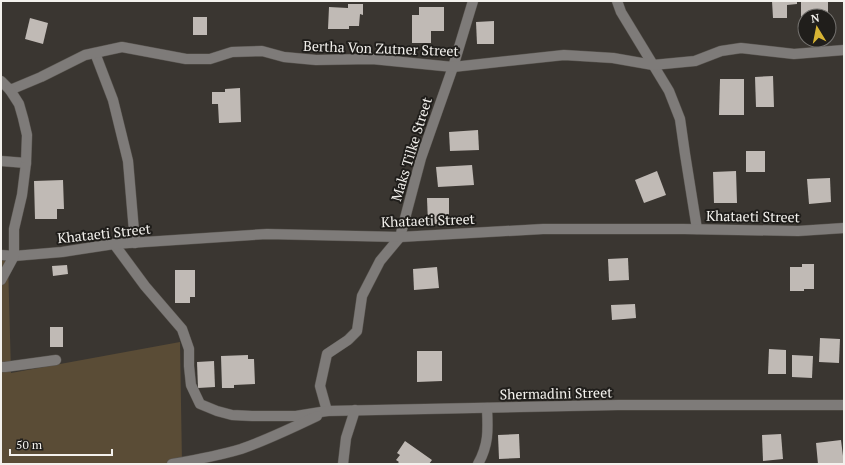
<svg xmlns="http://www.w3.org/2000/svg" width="845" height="465" font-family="'PT Serif',serif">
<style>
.green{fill:#5a4c36}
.building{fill:#c0bab5}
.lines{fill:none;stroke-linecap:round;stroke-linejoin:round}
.minor-casing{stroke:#58544f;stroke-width:11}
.minor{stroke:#7e7b79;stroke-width:10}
.labels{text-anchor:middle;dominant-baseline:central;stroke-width:4;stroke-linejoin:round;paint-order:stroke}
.street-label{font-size:14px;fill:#f3f1ed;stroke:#201e1b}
</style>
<rect width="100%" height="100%" fill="#3a3631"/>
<polygon class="green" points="1,260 8,261 11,373 180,342 182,464 1,464"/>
<g class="building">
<polygon points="772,1 797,1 797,4 787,5 787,18 773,18"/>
<polygon points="801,1 828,1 828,16 805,16 805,22 801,22"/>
<polygon points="348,4 363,4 363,15 360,14 359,26 349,26 349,29 328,29 329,7 348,8"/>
<polygon points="419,7 444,7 444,31 431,31 431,43 412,43 412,15 419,15"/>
<rect x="193" y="17" width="14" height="18"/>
<polygon points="30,18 48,23 43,44 25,39"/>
<polygon points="494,21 494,44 477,44 476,22"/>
<polygon points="773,76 774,107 756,107 755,77"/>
<polygon points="720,79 744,79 744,115 719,115"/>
<polygon points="240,88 241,122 219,123 218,104 212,104 212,92 225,92 225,89"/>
<polygon points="478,130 479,150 450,151 449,132"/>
<rect x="746" y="151" width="19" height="21"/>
<polygon points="472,165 474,185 438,187 436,167"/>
<polygon points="657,171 666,195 644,203 635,180"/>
<polygon points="736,171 737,203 714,203 713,172"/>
<polygon points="830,178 831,202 809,204 807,179"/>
<polygon points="63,180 64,209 57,209 57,219 35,219 34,181"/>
<polygon points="427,198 449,198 449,224 428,224"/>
<polygon points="628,258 629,280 609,281 608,259"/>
<polygon points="802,264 814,264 814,289 804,289 804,291 790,291 790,267 802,267"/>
<polygon points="67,265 68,274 53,276 52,266"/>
<polygon points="437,267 439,288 414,290 413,269"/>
<polygon points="175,270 195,270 195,297 190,297 190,303 175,303"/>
<polygon points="635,304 636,318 612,320 611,305"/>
<rect x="50" y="327" width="13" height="20"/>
<polygon points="820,338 840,339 839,363 819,362"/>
<polygon points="769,349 786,350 786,374 768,374"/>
<polygon points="417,351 442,351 442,381 417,382"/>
<polygon points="248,355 248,359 254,359 255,384 234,385 234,388 222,388 221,356"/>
<polygon points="792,355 813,356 812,378 792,377"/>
<polygon points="214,361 215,387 198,388 197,362"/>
<polygon points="519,434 520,458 499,459 498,435"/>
<polygon points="781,434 783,459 763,461 762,435"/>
<polygon points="841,440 844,464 818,464 816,443"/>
<polygon points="405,441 432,460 429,464 397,464 399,462 396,460 400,455 397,453"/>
</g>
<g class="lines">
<defs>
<g id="minor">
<polyline points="473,1 453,67 421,158 400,237 380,261 362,296 357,331 348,340 327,354 320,386 327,411 618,405 844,405"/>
<polyline points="617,1 621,12 669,91 680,119 685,154 697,229"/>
<polyline points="95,53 113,100 128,161 135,243"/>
<polyline points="1,81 10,90 41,77 85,55 122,47 186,59 210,59 232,52 262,51 284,57 316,60 372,59 453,67 564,55 613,58 653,65 695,61 721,51 741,48 794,54 844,50"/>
<polyline points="1,161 26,163"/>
<polyline points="114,244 145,286 182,329 189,349 189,366 191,385 200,404 217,411 232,415 252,416 296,416 327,411"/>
<polyline points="1,255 14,256 62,252 114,244 267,234 400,237 543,229 684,229 798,231 844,228"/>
<polyline points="1,280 14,256 14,229 22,195 26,163 27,135 23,118 19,104 10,90"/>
<polyline points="1,367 5,367 56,360"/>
<path d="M172,464C195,460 218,456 241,449C267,440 292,428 317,416"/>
<polyline points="343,464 346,438 355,410"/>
<path d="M478,464C489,444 488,430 487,408"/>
</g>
</defs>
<use href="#minor" class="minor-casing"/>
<use href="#minor" class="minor"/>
</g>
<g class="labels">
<g class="street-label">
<text transform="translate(381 48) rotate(2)">Bertha Von Zutner Street</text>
<text transform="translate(411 149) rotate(-73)">Maks Tilke Street</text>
<text transform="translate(753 216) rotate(1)">Khataeti Street</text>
<text transform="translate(428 220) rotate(-2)">Khataeti Street</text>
<text transform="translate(104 233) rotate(-6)">Khataeti Street</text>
<text transform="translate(556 393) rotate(-1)">Shermadini Street</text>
</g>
</g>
<rect width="845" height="465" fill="none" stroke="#f3f1ed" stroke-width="4"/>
<g transform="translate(817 28) rotate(350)"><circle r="19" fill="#201e1b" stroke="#74726f"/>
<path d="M0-3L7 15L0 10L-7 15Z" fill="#d7b434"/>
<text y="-6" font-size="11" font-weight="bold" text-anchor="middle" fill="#f3f1ed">N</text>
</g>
<path d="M10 449v6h102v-6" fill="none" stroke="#f3f1ed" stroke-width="2"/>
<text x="16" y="449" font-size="12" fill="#f3f1ed" stroke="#201e1b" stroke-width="3" paint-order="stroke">50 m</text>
</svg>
